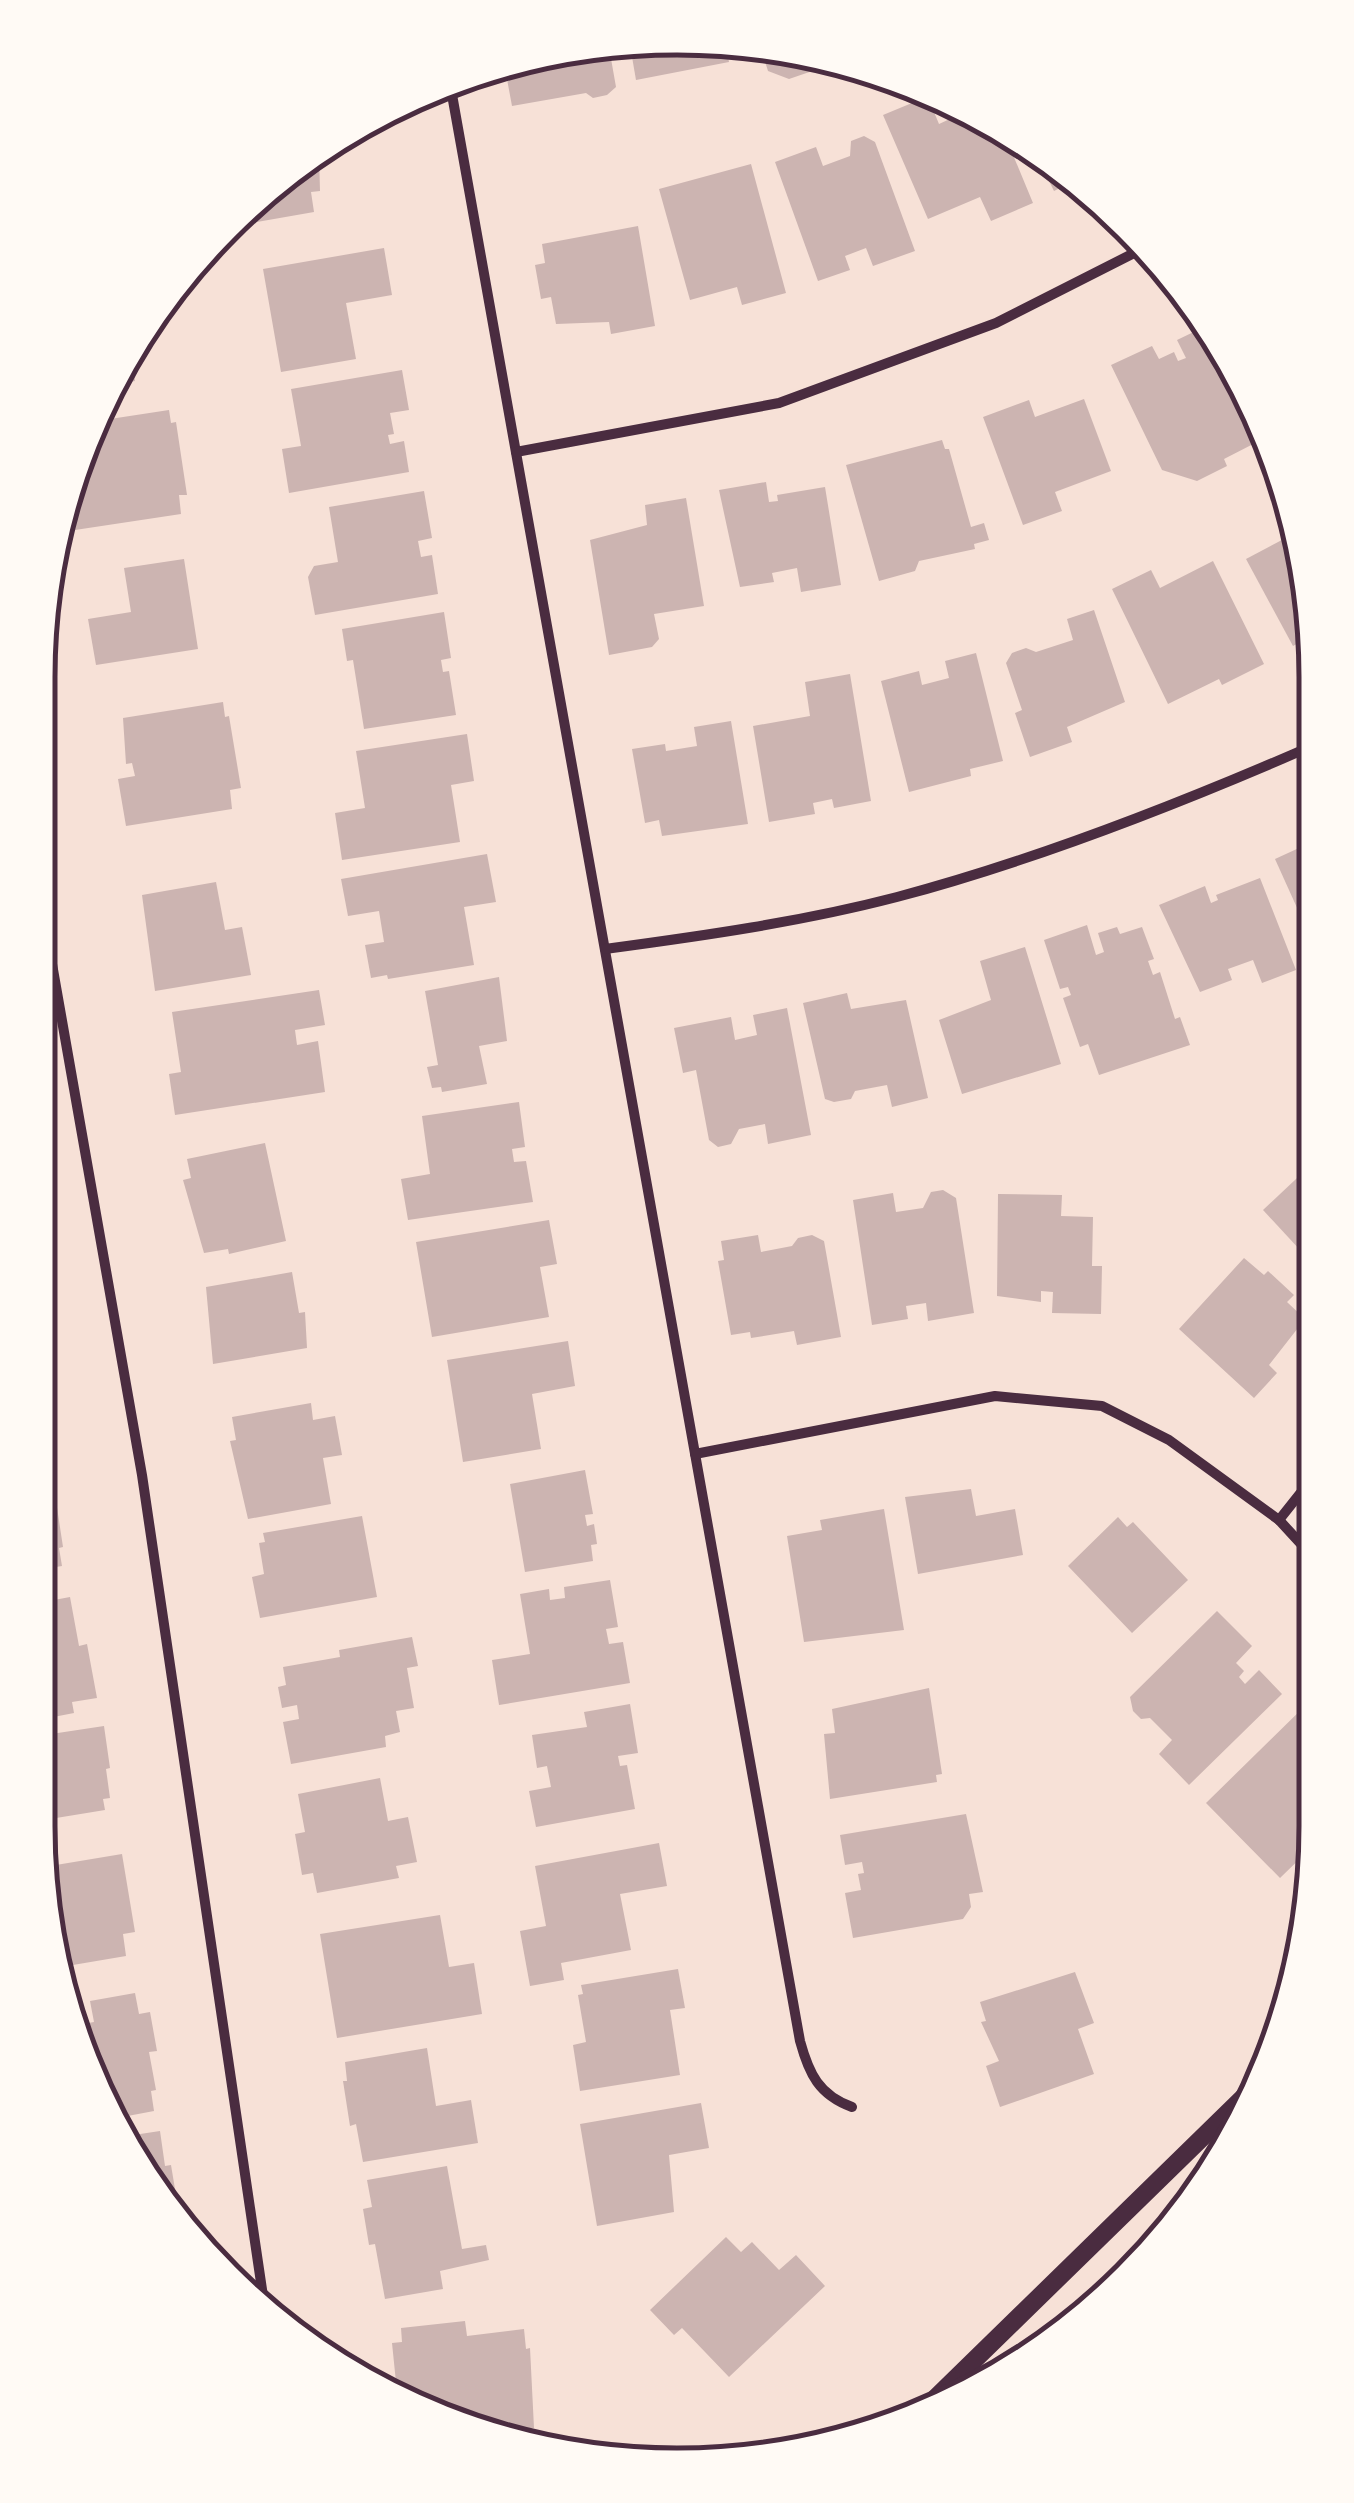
<svg xmlns="http://www.w3.org/2000/svg" width="1354" height="2503" font-family="Lora,serif">
<style>
.building{fill:#ccb4b1}
.lines{fill:none;stroke-linecap:round;stroke-linejoin:round}
.minor{stroke:#4a2c40;stroke-width:10}
.tertiary{stroke:#4a2c40;stroke-width:18}
.rim{fill:none;stroke:#4a2c40;stroke-width:5}
</style>
<rect width="100%" height="100%" fill="#f7e1d7"/>
<g class="building">
<polygon points="759,43 760,43 827,66 789,79 768,71"/>
<polygon points="726,45 729,62 636,80 631,51"/>
<polygon points="610,53 616,87 607,95 593,98 586,93 512,106 504,63"/>
<polygon points="924,98 929,100 939,124 965,112 1001,126 1033,203 991,221 980,197 928,219 883,115"/>
<polygon points="864,136 875,142 915,251 873,266 866,248 845,256 850,270 818,281 775,162 816,147 823,166 850,156 851,141"/>
<polygon points="1033,149 1052,163 1076,180 1054,191"/>
<polygon points="319,154 320,191 311,192 314,212 245,224 244,219 287,170"/>
<polygon points="751,164 786,293 742,305 737,287 690,300 659,189"/>
<polygon points="638,226 655,326 611,334 609,322 556,324 551,297 541,299 535,265 545,263 542,244"/>
<polygon points="384,248 392,295 346,303 356,359 281,372 263,269"/>
<polygon points="1206,326 1261,440 1224,459 1227,466 1197,481 1162,470 1111,365 1152,346 1159,359 1174,352 1178,361 1186,358 1177,340"/>
<polygon points="130,350 135,381 112,385 123,358"/>
<polygon points="402,370 409,410 390,413 394,434 388,435 390,444 404,441 409,472 289,493 282,449 301,446 291,389"/>
<polygon points="1084,399 1111,471 1055,492 1062,511 1023,525 983,417 1029,400 1035,417"/>
<polygon points="169,410 171,423 176,422 187,495 179,495 181,514 75,530 69,488 83,484 81,469 77,470 97,421"/>
<polygon points="942,440 945,449 949,449 971,527 984,523 989,540 974,544 975,549 919,561 915,571 879,581 846,465"/>
<polygon points="766,482 769,502 778,501 777,495 825,487 841,585 801,592 797,568 772,573 774,582 740,587 719,490"/>
<polygon points="424,491 432,538 418,541 421,557 432,555 438,594 315,615 308,577 314,566 338,562 329,507"/>
<polygon points="686,498 704,606 654,614 659,639 652,647 609,655 590,540 647,525 645,505"/>
<polygon points="1297,532 1311,594 1311,636 1293,646 1246,559"/>
<polygon points="184,559 198,649 96,665 88,619 131,612 124,568"/>
<polygon points="1213,561 1264,664 1222,685 1219,679 1168,704 1112,589 1151,570 1160,588"/>
<polygon points="1094,610 1125,702 1067,727 1072,742 1030,757 1015,713 1022,710 1006,663 1012,653 1026,648 1036,652 1073,640 1067,619"/>
<polygon points="444,612 451,658 441,660 443,672 449,671 456,715 364,729 353,660 347,661 342,629"/>
<polygon points="976,653 1003,761 970,769 971,776 909,792 881,681 919,671 922,685 949,678 945,661"/>
<polygon points="850,674 871,801 834,808 832,799 813,803 815,814 769,822 753,726 810,716 805,682"/>
<polygon points="223,702 225,717 229,716 241,788 230,790 232,809 126,826 118,779 135,776 132,763 126,764 123,718"/>
<polygon points="731,721 748,824 662,836 659,820 645,823 632,749 665,744 666,751 697,746 694,727"/>
<polygon points="467,734 474,781 451,785 460,842 342,860 335,813 365,808 356,751"/>
<polygon points="1312,842 1312,941 1275,859"/>
<polygon points="487,854 496,902 464,907 474,965 388,979 387,975 371,978 365,945 384,942 379,911 348,916 341,879"/>
<polygon points="1260,878 1296,970 1262,983 1253,960 1228,969 1232,980 1200,992 1159,905 1205,886 1211,903 1218,900 1216,895"/>
<polygon points="216,882 225,930 242,927 251,975 155,991 142,895"/>
<polygon points="1087,925 1096,955 1104,952 1098,933 1117,927 1120,934 1142,927 1154,959 1148,961 1153,975 1160,972 1175,1019 1180,1017 1190,1045 1099,1075 1088,1044 1080,1047 1063,998 1071,995 1068,987 1060,989 1044,940"/>
<polygon points="1025,947 1061,1064 962,1094 939,1020 991,1000 980,961"/>
<polygon points="499,977 507,1041 479,1046 487,1084 442,1092 441,1087 432,1088 427,1067 438,1065 425,991"/>
<polygon points="319,990 325,1025 295,1030 297,1045 318,1041 325,1092 175,1115 169,1074 181,1072 172,1012"/>
<polygon points="847,993 851,1009 906,1000 928,1098 892,1107 887,1085 855,1091 851,1099 834,1102 825,1099 803,1003"/>
<polygon points="787,1008 811,1135 768,1144 765,1124 739,1129 731,1144 718,1147 709,1140 696,1070 683,1073 674,1028 731,1017 735,1040 757,1035 753,1015"/>
<polygon points="519,1102 525,1147 512,1149 514,1162 526,1161 533,1202 408,1220 401,1179 430,1174 422,1116"/>
<polygon points="265,1143 286,1241 229,1254 228,1249 204,1253 183,1180 191,1178 187,1159"/>
<polygon points="1313,1163 1313,1264 1263,1210"/>
<polygon points="943,1190 956,1198 974,1313 928,1321 926,1303 906,1306 908,1319 872,1325 853,1200 893,1193 896,1212 923,1208 931,1192"/>
<polygon points="998,1194 1062,1195 1061,1216 1093,1217 1092,1266 1102,1266 1101,1314 1052,1313 1053,1292 1041,1291 1041,1302 997,1296"/>
<polygon points="549,1220 557,1264 540,1267 549,1317 432,1337 416,1242"/>
<polygon points="758,1235 761,1252 792,1246 798,1238 812,1235 824,1241 841,1337 797,1345 794,1331 751,1338 750,1332 731,1335 718,1261 724,1260 721,1241"/>
<polygon points="1244,1258 1264,1275 1268,1271 1294,1295 1287,1302 1305,1319 1269,1365 1277,1373 1254,1398 1179,1329"/>
<polygon points="292,1272 299,1313 305,1312 307,1348 213,1364 206,1287"/>
<polygon points="568,1341 575,1386 532,1394 541,1449 463,1462 447,1360"/>
<polygon points="311,1403 313,1420 335,1416 342,1455 323,1458 331,1504 248,1519 230,1441 236,1440 232,1417"/>
<polygon points="43,1467 49,1502 56,1501 63,1547 59,1548 62,1566 38,1570 38,1468"/>
<polygon points="585,1470 593,1514 585,1515 587,1526 594,1524 597,1544 591,1545 593,1561 525,1572 510,1484"/>
<polygon points="971,1489 976,1516 1015,1509 1023,1555 918,1574 905,1497"/>
<polygon points="884,1509 904,1630 804,1642 787,1536 822,1530 820,1520"/>
<polygon points="362,1516 377,1597 260,1618 252,1577 264,1574 259,1543 265,1542 263,1533"/>
<polygon points="1118,1517 1127,1527 1133,1522 1188,1580 1132,1633 1068,1566"/>
<polygon points="610,1580 618,1627 606,1629 609,1644 623,1642 630,1683 499,1705 492,1660 530,1654 520,1594 549,1589 550,1600 565,1598 564,1587"/>
<polygon points="70,1597 79,1646 87,1644 97,1698 72,1702 74,1713 38,1720 38,1603"/>
<polygon points="1217,1611 1252,1646 1236,1663 1244,1671 1239,1677 1245,1684 1259,1670 1282,1694 1189,1785 1159,1754 1172,1740 1150,1718 1141,1719 1133,1711 1130,1697"/>
<polygon points="412,1637 418,1666 407,1668 414,1708 396,1711 400,1732 385,1736 386,1747 291,1764 283,1722 299,1719 297,1705 282,1708 278,1687 286,1685 283,1667 340,1657 339,1650"/>
<polygon points="929,1688 942,1774 936,1775 937,1782 830,1799 824,1734 835,1733 832,1709"/>
<polygon points="1310,1701 1315,1706 1315,1764 1299,1779 1315,1795 1315,1844 1280,1878 1206,1803"/>
<polygon points="630,1704 638,1753 618,1756 620,1766 627,1765 635,1809 536,1827 529,1791 551,1787 547,1766 537,1768 532,1735 587,1727 584,1712"/>
<polygon points="104,1726 110,1768 106,1769 110,1798 103,1799 105,1810 50,1819 49,1814 38,1816 38,1736"/>
<polygon points="380,1778 388,1821 408,1817 417,1862 396,1866 399,1878 317,1893 313,1873 302,1875 295,1834 305,1832 298,1794"/>
<polygon points="966,1814 983,1892 969,1894 971,1907 963,1919 853,1938 845,1893 861,1890 858,1874 864,1873 862,1862 845,1865 840,1835"/>
<polygon points="659,1843 667,1886 620,1894 631,1950 561,1963 564,1980 530,1986 520,1931 546,1926 535,1866"/>
<polygon points="122,1854 135,1932 123,1934 126,1956 61,1967 44,1867"/>
<polygon points="440,1915 449,1967 474,1963 482,2014 337,2038 320,1934"/>
<polygon points="678,1969 685,2008 670,2010 680,2075 580,2091 573,2045 586,2042 578,1995 583,1994 581,1985"/>
<polygon points="1075,1972 1094,2023 1078,2029 1094,2074 1000,2107 986,2066 999,2061 981,2022 986,2021 980,2002"/>
<polygon points="135,1993 139,2014 150,2012 157,2051 149,2052 156,2090 151,2091 154,2111 117,2118 71,2026 94,2022 90,2001"/>
<polygon points="427,2048 436,2106 471,2100 478,2143 363,2162 356,2124 350,2126 343,2081 347,2081 345,2062"/>
<polygon points="701,2103 709,2148 669,2155 674,2212 597,2226 580,2124"/>
<polygon points="160,2131 165,2166 171,2165 178,2207 172,2208 174,2219 127,2136"/>
<polygon points="447,2166 462,2249 486,2245 489,2260 440,2271 443,2289 385,2299 375,2244 369,2245 363,2209 372,2207 367,2180"/>
<polygon points="726,2237 741,2252 752,2242 779,2270 796,2255 825,2286 729,2377 682,2328 674,2335 650,2310"/>
<polygon points="465,2321 467,2336 524,2329 526,2349 530,2348 534,2428 489,2433 397,2392 392,2343 402,2342 401,2328"/>
</g>
<g class="lines">
<g class="minor">
<path d="M451,89L800,2041C809,2074 819,2095 852,2107"/>
<polyline points="516,452 779,403 996,323 1144,248"/>
<polyline points="39,890 142,1475 264,2303"/>
<path d="M605,949C702,936 801,922 897,897C1037,860 1179,804 1312,746"/>
<polyline points="38,975 53,973"/>
<polyline points="695,1454 995,1396 1102,1406 1169,1440 1279,1520 1314,1558"/>
<polyline points="1279,1520 1314,1476"/>
</g>
<polyline class="tertiary" points="915,2418 1256,2085"/>
</g>
<path d="M0 0H1354V2503H0ZM677 55H677A622 622 0 0 1 1299 677V1826A622 622 0 0 1 677 2448H677A622 622 0 0 1 55 1826V677A622 622 0 0 1 677 55Z" fill="#fffaf5" fill-rule="evenodd"/>
<path class="rim" d="M677 55H677A622 622 0 0 1 1299 677V1826A622 622 0 0 1 677 2448H677A622 622 0 0 1 55 1826V677A622 622 0 0 1 677 55Z"/>
</svg>
